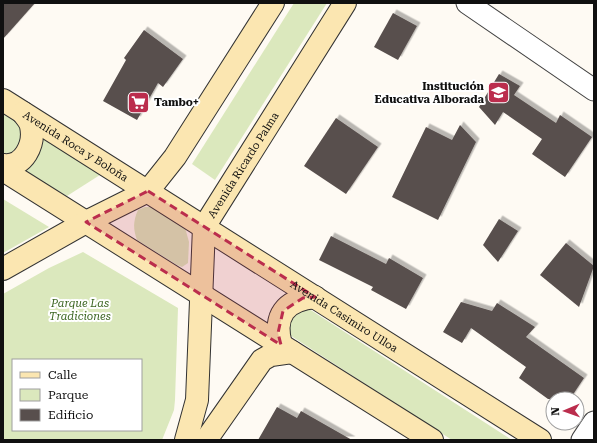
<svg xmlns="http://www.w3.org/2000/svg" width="597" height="443" font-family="'Roboto Serif',serif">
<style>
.green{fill:#dbe8bd;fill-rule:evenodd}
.building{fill:#584f4d;filter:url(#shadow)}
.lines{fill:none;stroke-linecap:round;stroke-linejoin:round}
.street-casing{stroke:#434343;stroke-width:23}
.secondary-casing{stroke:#323232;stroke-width:24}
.street{stroke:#fff;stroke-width:21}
.secondary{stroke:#fbe6b1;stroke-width:22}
.marked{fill:#bb2d4d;fill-opacity:0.2;stroke:#bb2d4d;stroke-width:3;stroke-dasharray:8 5;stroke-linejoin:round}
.labels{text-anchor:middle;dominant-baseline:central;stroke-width:4;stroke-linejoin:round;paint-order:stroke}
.poi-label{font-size:11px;font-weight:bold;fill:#101010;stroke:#fff;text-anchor:end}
.street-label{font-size:11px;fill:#101010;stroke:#fff}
.park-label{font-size:11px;font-style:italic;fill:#3c6622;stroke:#fff}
</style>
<defs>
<filter id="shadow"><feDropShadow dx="3.5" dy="-3.5" stdDeviation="0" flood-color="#0004"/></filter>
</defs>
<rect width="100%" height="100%" fill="#fefaf3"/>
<g class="green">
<polygon points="294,3 327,3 215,180 192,164"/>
<path d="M3,112L20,123L25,135C21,147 16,154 3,156Z"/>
<polygon points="40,135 103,173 67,196 19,168"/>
<polygon points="3,199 49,227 3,253"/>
<path d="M145,207H152L184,224L189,242L188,263L182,267L177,265L137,240C133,229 133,221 138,210Z"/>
<path d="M83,252L178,308L175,400L174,410L162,440H3V294L49,268ZM13,360H141V430H13Z"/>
<polygon points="306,307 512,440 452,440 285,332 284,322"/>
</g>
<g class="building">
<polygon points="3,3 35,3 3,39"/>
<polygon points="393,13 417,26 398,60 374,47"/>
<polygon points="144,30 183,59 163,87 158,83 137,120 103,101 126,60 124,58"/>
<polygon points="499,74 520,86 514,95 556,123 560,115 592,137 565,177 532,154 542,139 503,112 495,125 479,107"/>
<polygon points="336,118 378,147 346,194 304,166"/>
<polygon points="460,125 476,142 438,220 392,197 426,127 452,140"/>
<polygon points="499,219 518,231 498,262 483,245"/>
<polygon points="331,236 386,264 389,258 423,278 406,309 371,290 373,287 319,260"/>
<polygon points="566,243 594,266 579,307 540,275"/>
<polygon points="461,302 492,311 497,303 535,327 526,337 584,378 570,399 548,399 519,378 526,367 471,328 462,343 443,332"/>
<polygon points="277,407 297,418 301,411 352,440 258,440"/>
</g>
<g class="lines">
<defs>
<g id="street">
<polyline points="467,3 594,90"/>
<polyline points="582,440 594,422"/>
</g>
<g id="secondary">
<path id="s1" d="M3,100L540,440"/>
<path d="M3,165C24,168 35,144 31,126C30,121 26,117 23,113"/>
<polyline points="3,170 432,440"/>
<polyline points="3,269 86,222 148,191 175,157 273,3"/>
<path d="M281,345C273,316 285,300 315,297"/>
<path id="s2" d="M186,440L197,400L204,227L345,3"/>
<polyline points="206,440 262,360 271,355 292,352"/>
</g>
</defs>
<use href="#street" class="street-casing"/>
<use href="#secondary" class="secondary-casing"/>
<use href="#street" class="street"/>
<use href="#secondary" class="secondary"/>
</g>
<path class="marked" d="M148,191L315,297L303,298L283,311L278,333L281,345L86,222Z"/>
<defs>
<symbol id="school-square" viewBox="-11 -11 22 22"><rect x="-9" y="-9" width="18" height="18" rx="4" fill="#bb2d4d" stroke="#fff"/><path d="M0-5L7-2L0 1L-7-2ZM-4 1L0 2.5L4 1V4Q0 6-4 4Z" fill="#fff"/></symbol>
<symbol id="supermarket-square" viewBox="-11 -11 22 22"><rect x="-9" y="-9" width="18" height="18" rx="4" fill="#bb2d4d" stroke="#fff"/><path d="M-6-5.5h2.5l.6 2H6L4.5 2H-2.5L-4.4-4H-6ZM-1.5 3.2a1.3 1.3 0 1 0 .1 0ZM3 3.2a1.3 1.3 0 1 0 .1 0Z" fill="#fff"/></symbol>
</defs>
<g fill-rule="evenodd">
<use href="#school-square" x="486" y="80" width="25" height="25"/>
<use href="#supermarket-square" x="126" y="90" width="25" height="25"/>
</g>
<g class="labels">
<g class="poi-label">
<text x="484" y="86">Institución<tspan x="484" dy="13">Educativa Alborada</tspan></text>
<text x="154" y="102" text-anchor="start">Tambo+</text>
</g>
<g class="street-label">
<text stroke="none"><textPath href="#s1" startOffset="86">Avenida Roca y Boloña</textPath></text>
<text stroke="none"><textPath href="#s2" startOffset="288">Avenida Ricardo Palma</textPath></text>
<text stroke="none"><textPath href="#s1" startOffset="404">Avenida Casimiro Ulloa</textPath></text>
</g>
<g class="park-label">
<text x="80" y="303">Parque Las<tspan x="80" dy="13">Tradiciones</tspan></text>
</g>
</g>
<rect width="597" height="443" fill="none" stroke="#101010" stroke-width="8"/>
<rect x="12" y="359" width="130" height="72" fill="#ffffff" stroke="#9f9f9f"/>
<rect x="20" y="372" width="20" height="6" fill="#fbe6b1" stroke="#9f9f9f"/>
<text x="48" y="379" font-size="12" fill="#101010">Calle</text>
<rect x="20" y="389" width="20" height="12" fill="#dbe8bd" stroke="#9f9f9f"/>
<text x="48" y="399" font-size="12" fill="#101010">Parque</text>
<rect x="20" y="409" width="20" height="12" fill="#584f4d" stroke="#9f9f9f"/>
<text x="48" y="419" font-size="12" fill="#101010">Edificio</text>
<g transform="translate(565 411) rotate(268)"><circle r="19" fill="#ffffff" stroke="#9f9f9f"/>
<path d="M0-3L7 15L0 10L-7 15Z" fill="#bb2d4d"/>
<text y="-6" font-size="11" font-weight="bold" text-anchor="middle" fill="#101010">N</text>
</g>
</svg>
